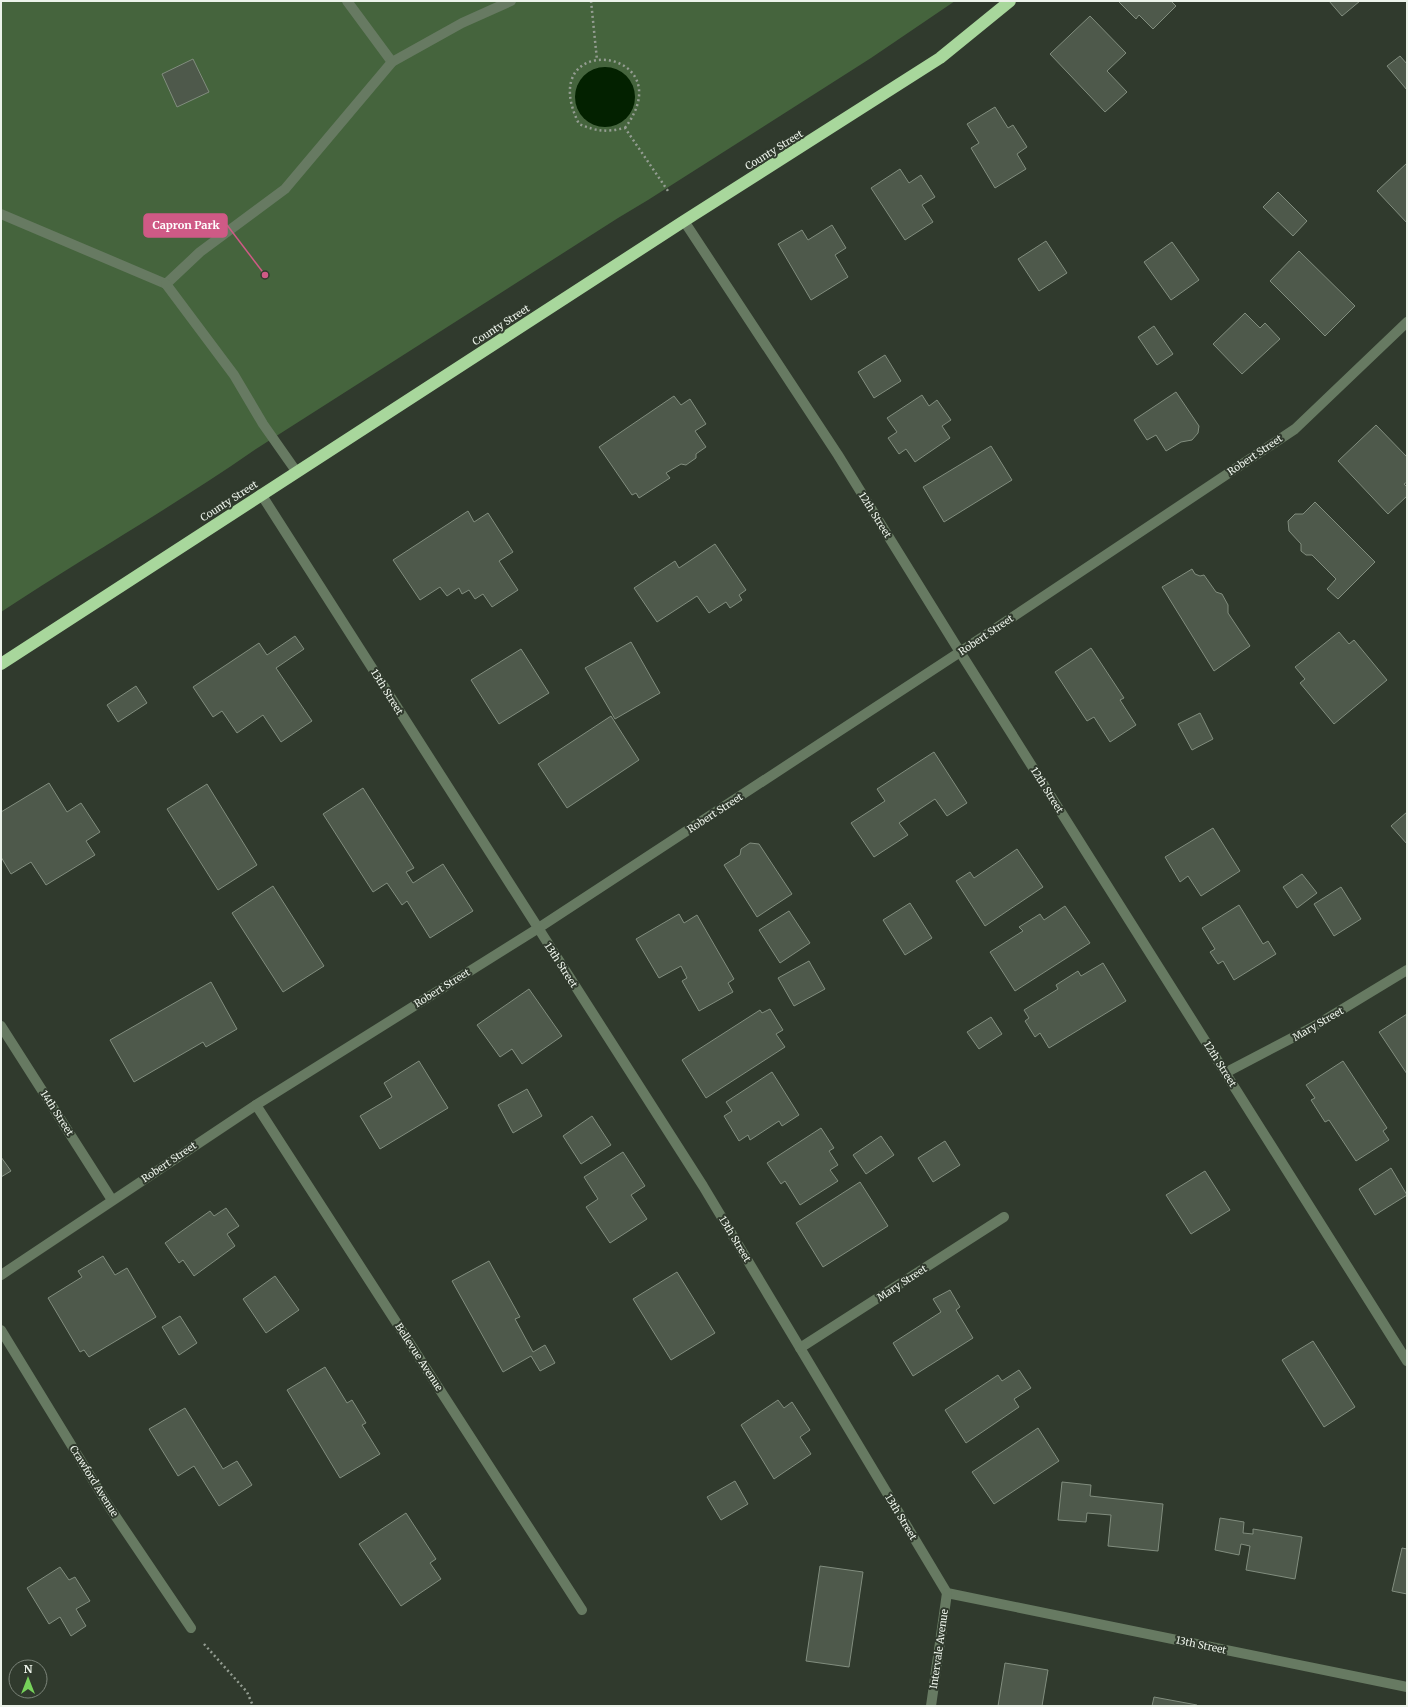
<svg xmlns="http://www.w3.org/2000/svg" width="1408" height="1707" font-family="Merriweather,serif">
<style>
.green{fill:#45643d}
.water{fill:#032100}
.building{fill:#4e594b;stroke:#818d7e}
.lines{fill:none;stroke-linecap:round;stroke-linejoin:round}
.path{stroke:#949d92;stroke-width:2.5;stroke-dasharray:2 3;stroke-linecap:butt}
.lane{stroke:#677a62;stroke-width:10}
.street{stroke:#677a62;stroke-width:10}
.highway{stroke:#a8d79c;stroke-width:12}
.labels{text-anchor:middle;dominant-baseline:central;stroke-width:4;stroke-linejoin:round;paint-order:stroke}
.street-label{font-size:10px;fill:#ecf3ea;stroke:#303a2d}
.leader{fill:none;stroke:#cf5a86;stroke-width:1.5}
.callout-dot{fill:#cf5a86;stroke:#303a2d;stroke-width:1.5}
.callout{fill:#cf5a86;stroke:#cf5a86;stroke-width:1.5}
.callout-label{font-size:11px;text-anchor:middle;font-weight:bold;fill:#fff}
</style>
<rect width="100%" height="100%" fill="#303a2d"/>
<path class="green" d="M1,1H955L871,58L648,200L618,218L253,451C171,508 84,557 1,612Z"/>
<circle class="water" cx="605" cy="97" r="30"/>
<g class="building">
<polygon points="1118,1 1171,1 1176,6 1153,29 1139,15 1136,19"/>
<polygon points="1329,1 1360,1 1342,16"/>
<polygon points="1090,16 1126,53 1107,71 1127,92 1105,112 1050,54"/>
<polygon points="1400,56 1407,64 1407,90 1387,66"/>
<polygon points="193,59 209,92 177,107 162,74"/>
<polygon points="995,107 1008,128 1013,125 1027,147 1017,154 1026,169 995,188 971,148 979,143 967,124"/>
<polygon points="1407,163 1407,223 1377,191"/>
<polygon points="900,169 909,183 921,175 935,197 922,205 933,222 905,240 871,188"/>
<polygon points="1278,192 1307,221 1293,236 1263,207"/>
<polygon points="832,225 846,248 835,255 848,277 811,300 778,244 802,230 808,240"/>
<polygon points="1046,241 1067,273 1039,291 1018,259"/>
<polygon points="1172,242 1199,280 1171,300 1144,262"/>
<polygon points="1299,251 1355,306 1325,336 1270,281"/>
<polygon points="1245,313 1260,328 1265,323 1280,339 1242,374 1213,344"/>
<polygon points="1154,326 1173,354 1157,365 1138,337"/>
<polygon points="885,355 901,381 874,398 858,372"/>
<polygon points="1176,392 1199,426 1198,433 1192,440 1181,442 1166,451 1156,435 1147,440 1134,420"/>
<polygon points="922,395 929,406 937,400 951,420 942,426 950,438 915,462 906,449 899,454 888,438 897,432 887,418"/>
<polygon points="674,396 681,405 690,399 706,424 695,431 706,447 696,454 696,458 686,465 681,464 666,473 670,478 639,498 636,493 632,495 599,447"/>
<polygon points="1376,425 1407,457 1407,482 1404,484 1407,487 1407,496 1388,514 1338,461"/>
<polygon points="991,446 1012,480 944,522 923,487"/>
<polygon points="1315,502 1375,562 1338,599 1327,589 1336,579 1312,555 1306,555 1301,551 1301,544 1289,531 1288,521 1295,514 1303,514"/>
<polygon points="468,511 474,522 488,513 513,552 499,561 518,590 492,607 483,594 475,599 469,590 462,594 459,588 447,596 440,587 420,600 393,560"/>
<polygon points="715,544 746,590 739,595 742,600 730,608 726,602 709,613 697,596 657,622 634,588 675,561 679,568"/>
<polygon points="1192,569 1195,574 1200,576 1204,575 1216,592 1222,594 1228,605 1228,613 1250,646 1214,671 1162,587"/>
<polygon points="1339,632 1349,644 1354,640 1387,680 1334,724 1300,683 1305,679 1295,667"/>
<polygon points="295,636 304,649 276,668 312,721 281,742 263,715 237,733 222,711 213,717 193,687 259,643 267,655"/>
<polygon points="631,642 660,693 615,719 585,668"/>
<polygon points="1091,648 1124,698 1120,700 1136,725 1110,742 1094,717 1087,721 1055,672"/>
<polygon points="521,649 549,693 499,724 471,680"/>
<polygon points="136,686 147,703 118,722 107,705"/>
<polygon points="1200,713 1213,739 1192,750 1178,724"/>
<polygon points="611,716 639,760 567,808 538,764"/>
<polygon points="934,752 967,803 947,816 935,799 899,823 908,835 874,857 851,823 885,801 877,789"/>
<polygon points="49,783 67,812 81,803 100,832 86,841 95,855 46,885 31,862 11,874 1,857 1,812"/>
<polygon points="207,784 257,865 218,890 167,809"/>
<polygon points="363,788 414,868 406,872 413,883 443,864 473,911 430,938 407,901 402,905 387,883 373,892 323,814"/>
<polygon points="1407,812 1407,844 1391,826"/>
<polygon points="1213,828 1240,871 1201,896 1188,876 1180,882 1165,857"/>
<polygon points="750,843 759,844 792,894 757,917 724,865 740,855 741,849"/>
<polygon points="1017,849 1043,887 985,926 956,881 970,872 974,878"/>
<polygon points="1302,874 1317,893 1297,908 1283,887"/>
<polygon points="273,886 324,966 283,992 232,913"/>
<polygon points="1341,887 1361,919 1334,936 1314,904"/>
<polygon points="910,903 932,938 905,955 883,920"/>
<polygon points="1239,905 1263,944 1268,941 1276,954 1234,980 1223,961 1218,964 1210,952 1215,949 1202,928"/>
<polygon points="1065,906 1090,943 1015,991 990,952 1023,931 1019,927 1040,914 1044,920"/>
<polygon points="789,911 810,943 780,963 759,930"/>
<polygon points="679,914 684,923 697,915 734,979 728,983 733,992 699,1011 682,981 687,978 681,966 659,978 636,939"/>
<polygon points="809,961 825,989 794,1006 778,978"/>
<polygon points="1103,963 1126,1001 1049,1048 1040,1033 1035,1037 1025,1021 1029,1018 1024,1010 1058,989 1056,985 1078,971 1081,976"/>
<polygon points="211,982 237,1029 206,1047 203,1042 134,1082 110,1040"/>
<polygon points="529,989 562,1036 522,1064 512,1049 500,1057 477,1025"/>
<polygon points="770,1009 783,1030 776,1034 785,1047 706,1098 682,1060 760,1010 762,1013"/>
<polygon points="1407,1014 1407,1074 1379,1032"/>
<polygon points="991,1017 1002,1034 979,1049 967,1032"/>
<polygon points="419,1061 448,1108 380,1149 360,1116 392,1097 384,1083"/>
<polygon points="1343,1061 1387,1128 1383,1131 1389,1140 1356,1161 1329,1120 1325,1122 1311,1100 1315,1098 1306,1085"/>
<polygon points="772,1072 799,1115 782,1126 779,1121 750,1140 748,1135 739,1141 724,1116 732,1111 726,1102"/>
<polygon points="527,1089 542,1116 513,1133 498,1105"/>
<polygon points="592,1116 611,1145 581,1164 563,1136"/>
<polygon points="821,1128 834,1148 829,1151 838,1165 830,1170 838,1181 800,1205 785,1181 781,1184 767,1163"/>
<polygon points="881,1136 894,1155 866,1174 853,1155"/>
<polygon points="945,1141 960,1165 933,1182 918,1158"/>
<polygon points="623,1152 645,1186 631,1195 647,1219 610,1243 586,1207 598,1199 584,1177"/>
<polygon points="1,1157 11,1171 1,1177"/>
<polygon points="1391,1168 1407,1195 1375,1215 1359,1189"/>
<polygon points="1205,1171 1230,1210 1191,1234 1166,1195"/>
<polygon points="860,1182 888,1226 823,1267 796,1223"/>
<polygon points="226,1208 239,1226 227,1234 235,1246 194,1276 183,1260 179,1263 165,1243 210,1211 214,1216"/>
<polygon points="103,1256 115,1275 127,1268 156,1317 89,1357 84,1350 80,1352 48,1298 82,1277 78,1271"/>
<polygon points="489,1261 520,1317 515,1319 533,1352 545,1345 555,1363 540,1371 531,1356 503,1372 452,1281"/>
<polygon points="677,1272 715,1333 671,1360 633,1299"/>
<polygon points="275,1276 299,1310 266,1333 243,1299"/>
<polygon points="950,1290 960,1307 956,1310 973,1338 913,1376 893,1343 941,1312 933,1299"/>
<polygon points="180,1316 197,1343 179,1355 162,1327"/>
<polygon points="1313,1341 1355,1407 1324,1427 1282,1360"/>
<polygon points="325,1367 347,1403 352,1400 366,1423 362,1425 380,1454 340,1478 287,1390"/>
<polygon points="1019,1370 1031,1388 1014,1399 1019,1407 966,1443 945,1410 998,1375 1002,1381"/>
<polygon points="778,1400 784,1408 792,1402 810,1430 800,1437 811,1454 774,1479 741,1425"/>
<polygon points="185,1408 223,1469 237,1461 252,1485 219,1506 194,1466 178,1476 149,1429"/>
<polygon points="1038,1428 1059,1461 994,1504 972,1472"/>
<polygon points="735,1481 748,1504 721,1520 707,1497"/>
<polygon points="1062,1482 1091,1485 1090,1496 1163,1504 1158,1551 1108,1546 1111,1515 1087,1513 1086,1522 1058,1520"/>
<polygon points="406,1513 436,1559 430,1563 441,1579 401,1606 359,1544"/>
<polygon points="1220,1518 1244,1522 1243,1533 1253,1534 1253,1529 1302,1537 1295,1579 1246,1570 1250,1546 1241,1544 1239,1555 1215,1550"/>
<polygon points="1402,1548 1407,1549 1407,1594 1392,1591"/>
<polygon points="820,1566 863,1572 849,1667 806,1661"/>
<polygon points="60,1567 69,1580 75,1577 90,1601 76,1609 86,1626 71,1636 60,1617 49,1624 27,1588"/>
<polygon points="1005,1663 1048,1670 1042,1706 998,1706"/>
<polygon points="1154,1697 1197,1705 1197,1706 1152,1706"/>
</g>
<g class="lines">
<g class="path">
<polyline points="591,1 597,60"/>
<path d="M625,128C685,47 532,29 579,124C598,132 606,132 625,128L668,191"/>
<polyline points="204,1644 247,1692 253,1706"/>
</g>
<g class="lane">
<polyline points="347,1 392,62"/>
<polyline points="1,214 166,284 200,252 285,189 392,62 462,23 511,1"/>
<polyline points="166,284 234,375 263,424 296,471"/>
</g>
<g class="street">
<polyline points="684,221 838,455 960,652 1407,1361"/>
<polyline points="261,494 703,1186 947,1593 1407,1687"/>
<polyline points="1,1026 112,1200"/>
<polyline points="1225,1073 1313,1027 1407,970"/>
<polyline points="256,1105 582,1610"/>
<polyline points="1,1275 256,1105 537,929 960,652 1295,429 1407,322"/>
<polyline points="1,1330 108,1505 191,1628"/>
<polyline points="800,1348 1004,1217"/>
<polyline points="931,1706 947,1593"/>
</g>
<polyline class="highway" points="1,664 684,221 940,58 1010,1"/>
</g>
<g class="labels">
<g class="street-label">
<text transform="translate(774 150) rotate(-32)">County Street</text>
<text transform="translate(501 325) rotate(-33)">County Street</text>
<text transform="translate(1255 455) rotate(-34)">Robert Street</text>
<text transform="translate(229 501) rotate(-33)">County Street</text>
<text transform="translate(875 515) rotate(58)">12th Street</text>
<text transform="translate(986 635) rotate(-34)">Robert Street</text>
<text transform="translate(387 692) rotate(58)">13th Street</text>
<text transform="translate(1047 790) rotate(58)">12th Street</text>
<text transform="translate(715 813) rotate(-33)">Robert Street</text>
<text transform="translate(561 965) rotate(57)">13th Street</text>
<text transform="translate(442 988) rotate(-32)">Robert Street</text>
<text transform="translate(1318 1024) rotate(-30)">Mary Street</text>
<text transform="translate(1220 1064) rotate(58)">12th Street</text>
<text transform="translate(57 1113) rotate(57)">14th Street</text>
<text transform="translate(169 1162) rotate(-34)">Robert Street</text>
<text transform="translate(735 1239) rotate(59)">13th Street</text>
<text transform="translate(902 1283) rotate(-33)">Mary Street</text>
<text transform="translate(419 1357) rotate(57)">Bellevue Avenue</text>
<text transform="translate(94 1481) rotate(58)">Crawford Avenue</text>
<text transform="translate(901 1517) rotate(59)">13th Street</text>
<text transform="translate(1201 1645) rotate(12)">13th Street</text>
<text transform="translate(939 1649) rotate(-82)">Intervale Avenue</text>
</g>
</g>
<path class="leader" d="M265 275L227 225"/>
<circle class="callout-dot" cx="265" cy="275" r="4"/>
<rect class="callout" x="144" y="214" width="83" height="23" rx="4"/>
<g class="callout-label">
<text x="186" y="229">Capron Park</text>
</g>
<rect width="1408" height="1707" fill="none" stroke="#ecf3ea" stroke-width="4"/>
<g transform="translate(28 1679)"><circle r="19" fill="#303a2d" stroke="#7b8479"/>
<path d="M0-3L7 15L0 10L-7 15Z" fill="#76d25a"/>
<text y="-6" font-size="11" font-weight="bold" text-anchor="middle" fill="#ecf3ea">N</text>
</g>
</svg>
